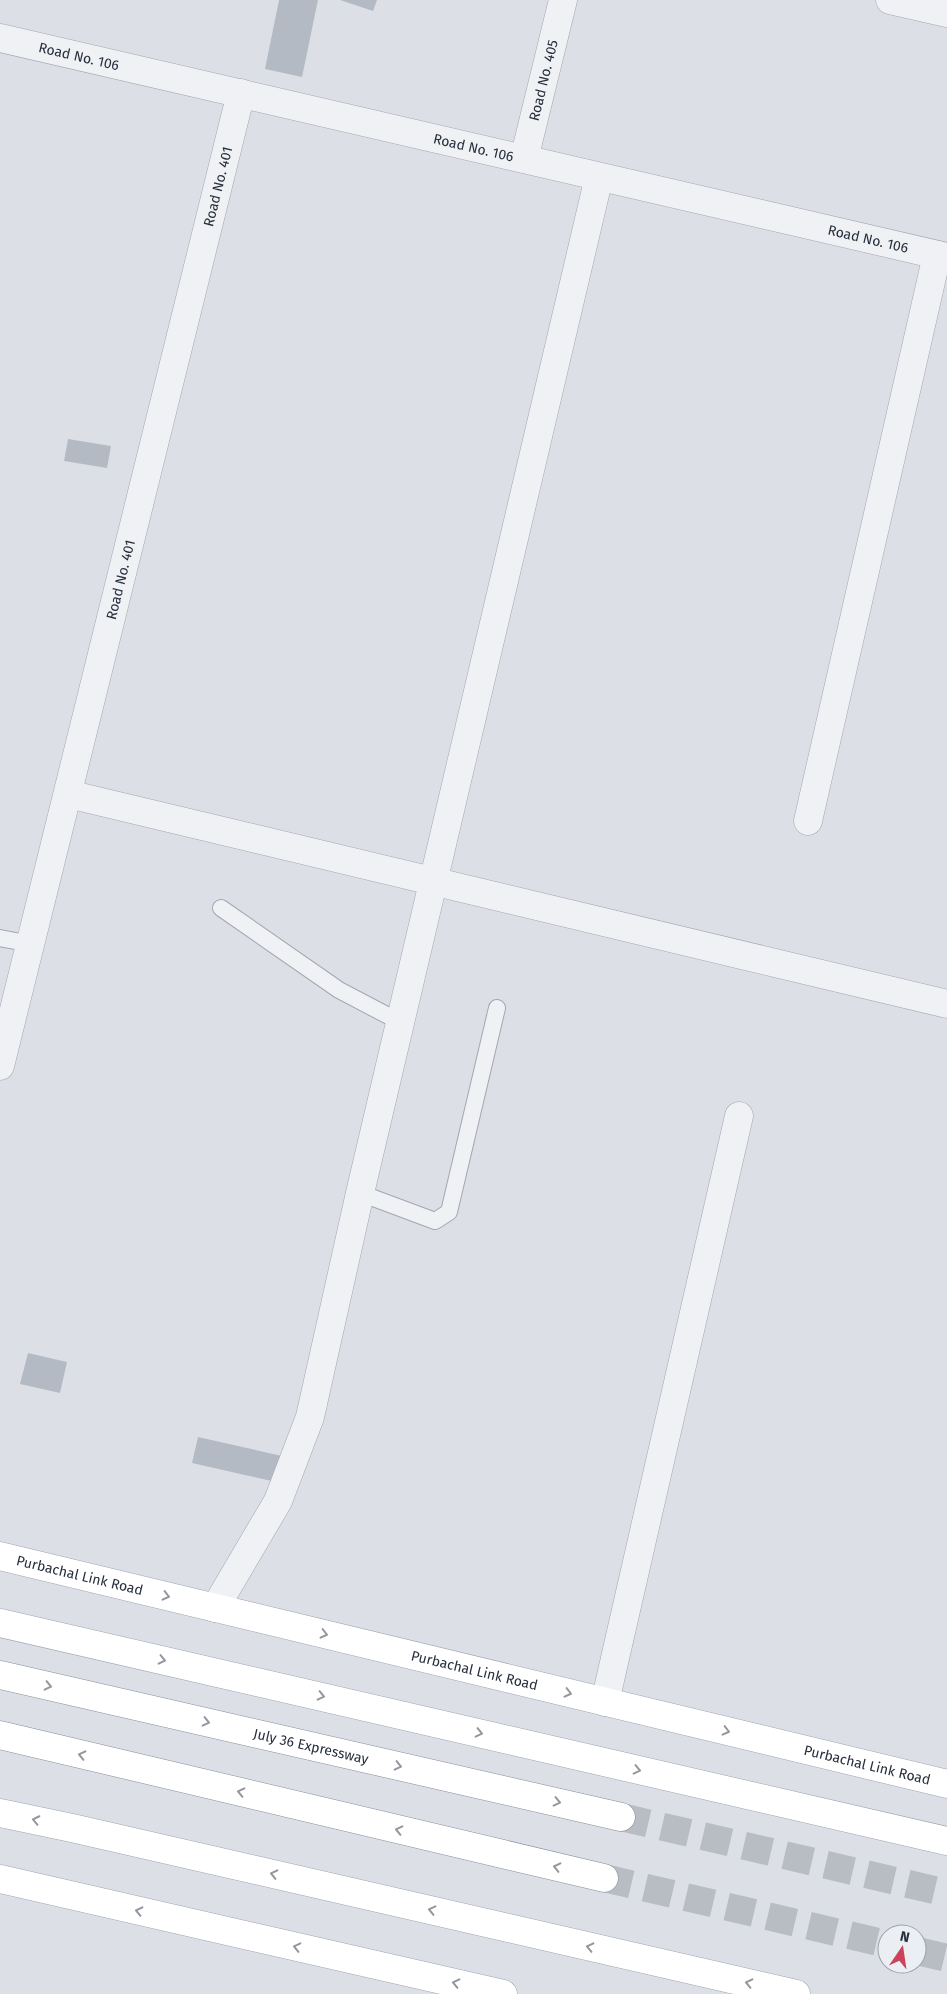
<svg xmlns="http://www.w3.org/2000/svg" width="947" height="1994" font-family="'Fira Sans',sans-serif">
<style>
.building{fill:#b4bac3}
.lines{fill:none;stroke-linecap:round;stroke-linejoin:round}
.motorway-tunnel{stroke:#b8bdc4;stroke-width:28;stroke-dasharray:28 14;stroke-linecap:butt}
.service-casing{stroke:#a2a7b0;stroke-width:18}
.minor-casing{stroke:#a2a7b0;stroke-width:29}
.tertiary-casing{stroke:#a2a7b0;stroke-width:29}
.primary-casing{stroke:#9ca5b2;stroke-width:29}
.motorway-casing{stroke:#848e9c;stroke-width:29}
.service{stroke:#eff1f5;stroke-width:16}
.minor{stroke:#eff1f5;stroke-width:28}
.tertiary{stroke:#eff1f5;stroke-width:28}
.primary{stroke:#fff;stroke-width:28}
.motorway{stroke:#fff;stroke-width:28}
.oneway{stroke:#92979e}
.labels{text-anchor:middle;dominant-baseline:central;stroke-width:5;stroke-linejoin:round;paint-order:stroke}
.street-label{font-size:14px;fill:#262f3c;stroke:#ebeff4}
</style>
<rect width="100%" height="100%" fill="#dce0e6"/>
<g class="building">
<polygon points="279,0 318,0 302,77 265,69"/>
<polygon points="340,0 377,0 373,11"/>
<polygon points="68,439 111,446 107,468 64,461"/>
<polygon points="28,1353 67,1362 60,1393 20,1384"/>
<polygon points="198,1437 282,1456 276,1482 192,1463"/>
</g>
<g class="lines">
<g class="motorway-tunnel">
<polyline points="621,1817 947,1893"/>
<polyline points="604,1878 887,1944"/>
<polyline points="917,1951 947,1958"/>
</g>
<defs>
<g id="service">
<polyline points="221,908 339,990 400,1022"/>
<polyline points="0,938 31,944"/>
<polyline points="360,1193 435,1221 449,1212 497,1008"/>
</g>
<g id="minor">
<polyline points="890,0 947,13"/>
<path id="s1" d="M524,159L563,0"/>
<polyline points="68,794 947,1004"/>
<polyline points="808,821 937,255"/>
<path id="s2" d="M0,1066L241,93"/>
<polyline points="215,1608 278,1501 310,1417 360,1193 599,177"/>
<polyline points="605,1702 739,1116"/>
</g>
<g id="tertiary">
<path id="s3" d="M0,38L947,257"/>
</g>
<g id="primary">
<path id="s4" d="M0,1556L947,1784"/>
<polyline points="0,1623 947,1841"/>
<polyline points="0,1813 72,1828 796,1994"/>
<polyline points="0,1879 503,1994"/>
</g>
<g id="motorway">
<path id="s5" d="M0,1675L621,1817"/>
<polyline points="0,1735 604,1878"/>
</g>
</defs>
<use href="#service" class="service-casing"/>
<use href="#minor" class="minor-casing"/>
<use href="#tertiary" class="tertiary-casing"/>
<use href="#primary" class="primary-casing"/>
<use href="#motorway" class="motorway-casing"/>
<use href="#service" class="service"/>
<use href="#minor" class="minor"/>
<use href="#tertiary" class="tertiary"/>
<use href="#primary" class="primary"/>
<use href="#motorway" class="motorway"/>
</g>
<defs><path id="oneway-chevron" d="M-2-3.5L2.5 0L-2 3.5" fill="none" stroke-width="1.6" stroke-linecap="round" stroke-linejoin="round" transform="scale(1.25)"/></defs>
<g class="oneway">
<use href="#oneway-chevron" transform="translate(166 1596) rotate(14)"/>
<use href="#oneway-chevron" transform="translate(324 1634) rotate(14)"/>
<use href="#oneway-chevron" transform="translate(162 1660) rotate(13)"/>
<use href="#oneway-chevron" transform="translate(48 1686) rotate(13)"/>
<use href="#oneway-chevron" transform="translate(568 1693) rotate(14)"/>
<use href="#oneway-chevron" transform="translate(321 1696) rotate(13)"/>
<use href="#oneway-chevron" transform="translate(206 1722) rotate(13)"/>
<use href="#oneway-chevron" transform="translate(726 1731) rotate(14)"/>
<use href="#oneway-chevron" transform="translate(479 1733) rotate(13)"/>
<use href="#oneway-chevron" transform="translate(82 1755) rotate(-167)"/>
<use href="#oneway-chevron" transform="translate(398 1766) rotate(13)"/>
<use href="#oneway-chevron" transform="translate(637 1770) rotate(13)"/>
<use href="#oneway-chevron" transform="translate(241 1792) rotate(-167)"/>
<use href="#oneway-chevron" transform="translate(557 1802) rotate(13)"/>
<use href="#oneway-chevron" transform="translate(36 1820) rotate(-168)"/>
<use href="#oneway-chevron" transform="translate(399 1830) rotate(-167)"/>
<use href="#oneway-chevron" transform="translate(557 1867) rotate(-167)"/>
<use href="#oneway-chevron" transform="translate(274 1874) rotate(-167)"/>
<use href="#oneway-chevron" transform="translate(432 1910) rotate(-167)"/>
<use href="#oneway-chevron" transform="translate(139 1911) rotate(-167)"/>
<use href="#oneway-chevron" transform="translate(297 1947) rotate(-167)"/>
<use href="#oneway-chevron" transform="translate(590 1947) rotate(-167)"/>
<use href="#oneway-chevron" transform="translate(456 1983) rotate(-167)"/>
<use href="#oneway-chevron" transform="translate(749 1983) rotate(-167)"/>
</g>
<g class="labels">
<g class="street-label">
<text stroke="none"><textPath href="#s3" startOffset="81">Road No. 106</textPath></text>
<text stroke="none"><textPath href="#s1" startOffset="81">Road No. 405</textPath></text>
<text stroke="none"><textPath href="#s3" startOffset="486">Road No. 106</textPath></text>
<text stroke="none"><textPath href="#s2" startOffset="906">Road No. 401</textPath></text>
<text stroke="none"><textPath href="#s3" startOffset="891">Road No. 106</textPath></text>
<text stroke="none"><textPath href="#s2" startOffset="501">Road No. 401</textPath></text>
<text stroke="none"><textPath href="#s4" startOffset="82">Purbachal Link Road</textPath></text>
<text stroke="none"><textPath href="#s4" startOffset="488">Purbachal Link Road</textPath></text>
<text stroke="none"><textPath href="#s5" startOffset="319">July 36 Expressway</textPath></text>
<text stroke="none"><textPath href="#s4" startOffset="892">Purbachal Link Road</textPath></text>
</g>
</g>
<g transform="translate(902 1949) rotate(13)"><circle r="24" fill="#ebeff4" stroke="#9ca2aa"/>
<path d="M0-4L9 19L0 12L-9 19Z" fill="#cb425b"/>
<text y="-8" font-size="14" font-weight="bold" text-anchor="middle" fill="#262f3c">N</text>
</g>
</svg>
